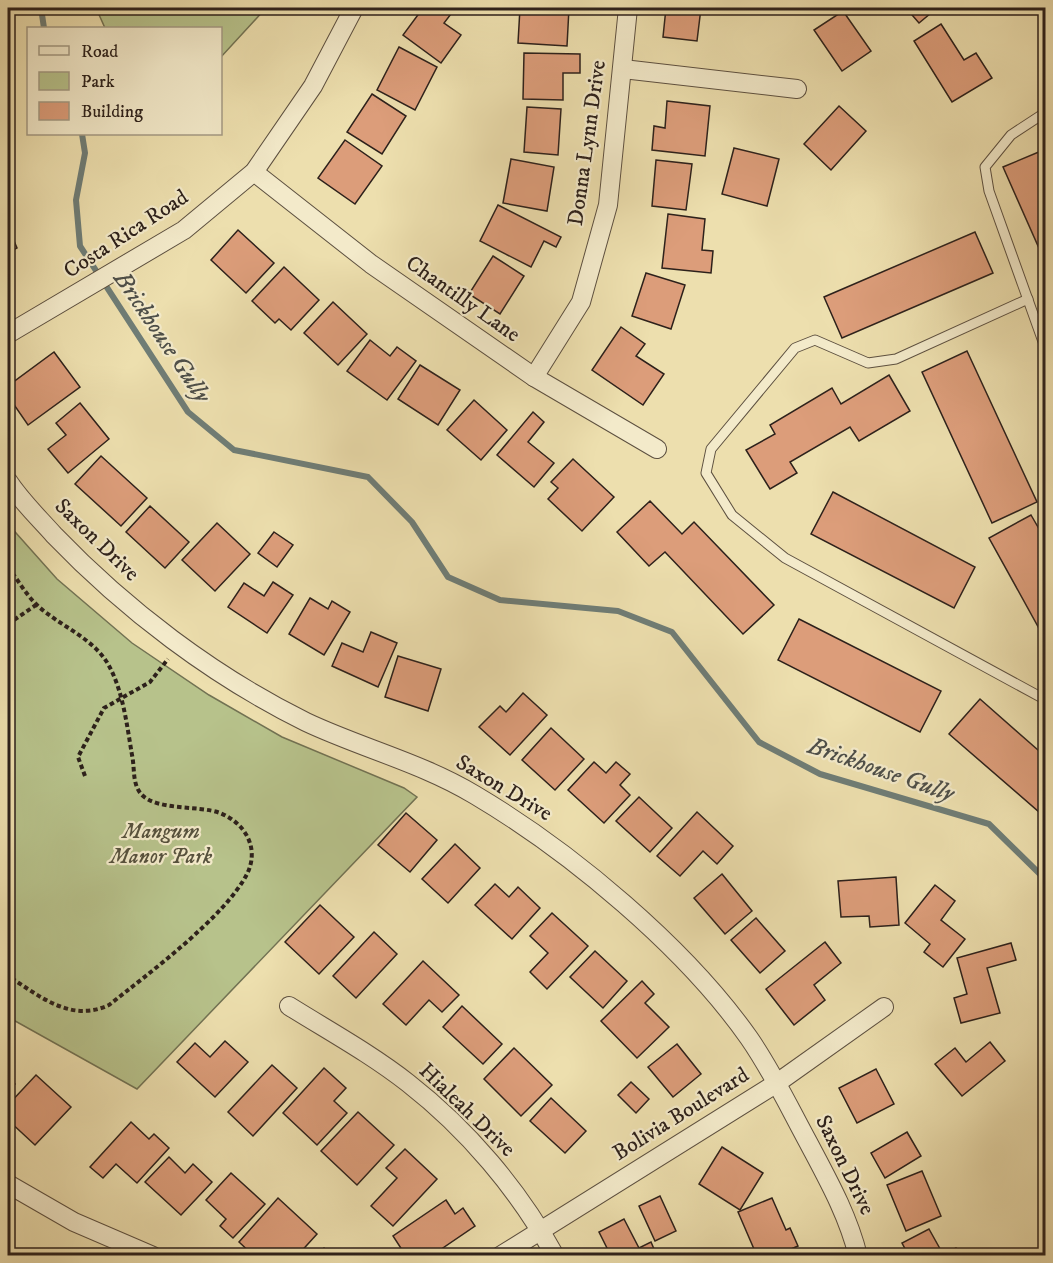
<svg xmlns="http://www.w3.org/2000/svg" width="1053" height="1263" font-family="'IM FELL DW Pica',serif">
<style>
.green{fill:#b7c28b;stroke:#727253;stroke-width:1.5}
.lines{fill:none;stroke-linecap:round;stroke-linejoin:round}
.stream{stroke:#6f7d76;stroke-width:6}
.building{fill:#dc9d7a;stroke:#2d211b;stroke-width:1.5}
.service-casing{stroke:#5d5040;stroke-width:11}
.minor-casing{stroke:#5d5040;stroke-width:20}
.path{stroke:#2d211b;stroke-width:4;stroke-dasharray:4.5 3;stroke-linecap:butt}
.service{stroke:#f3eaca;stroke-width:9}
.minor{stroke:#f3eaca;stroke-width:18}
.labels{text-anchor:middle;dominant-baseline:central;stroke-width:4.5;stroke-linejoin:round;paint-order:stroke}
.street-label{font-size:22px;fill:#2d211b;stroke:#f3eaca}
.park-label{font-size:22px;font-style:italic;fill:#56513d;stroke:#f3eaca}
.water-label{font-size:24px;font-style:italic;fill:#4e4f49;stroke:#f3eaca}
</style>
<rect width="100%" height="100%" fill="#eddfae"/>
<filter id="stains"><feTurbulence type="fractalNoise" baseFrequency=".00333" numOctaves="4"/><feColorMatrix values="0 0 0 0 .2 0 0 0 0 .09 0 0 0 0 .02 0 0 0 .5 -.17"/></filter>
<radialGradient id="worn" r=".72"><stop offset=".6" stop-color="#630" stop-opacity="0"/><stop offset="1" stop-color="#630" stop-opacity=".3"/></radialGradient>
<g class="green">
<polygon points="96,8 266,8 221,57 220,28 105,28"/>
<polygon points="8,524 57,579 132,643 209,695 282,737 404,788 417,797 137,1089 8,1017"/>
</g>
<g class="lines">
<g class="stream">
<polyline points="41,8 44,28"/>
<polyline points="82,134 85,153 76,200 80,246 188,412 234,450 368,477 412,522 448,577 500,600 618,611 672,632 759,742 820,774 989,824 1046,880"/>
</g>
</g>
<g class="building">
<polygon points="423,8 442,8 451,14 444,23 461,35 441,63 403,35"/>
<polygon points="520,8 569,8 567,46 518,43"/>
<polygon points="666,8 701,8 697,41 663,37"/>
<polygon points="795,8 811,8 810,12"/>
<polygon points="906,8 937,8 919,23"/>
<polygon points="843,11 871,51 842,71 814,30"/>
<polygon points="941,24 964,60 976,53 992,78 952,102 914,41"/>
<polygon points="399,47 437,67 415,110 377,90"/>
<polygon points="524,53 580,54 580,73 563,73 563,100 523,99"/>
<polygon points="372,94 406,116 382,154 347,132"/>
<polygon points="667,101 710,106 705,156 652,150 654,126 665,128"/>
<polygon points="839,106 866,131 831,170 804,144"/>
<polygon points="527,107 561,109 558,155 524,152"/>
<polygon points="345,140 382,166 355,204 318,178"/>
<polygon points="734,148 779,159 767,206 722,194"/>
<polygon points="1046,149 1046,264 1003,167"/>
<polygon points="511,159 554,167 547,211 503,203"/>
<polygon points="656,160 692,164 686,210 652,206"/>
<polygon points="498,205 561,237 556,247 544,241 531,267 480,241"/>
<polygon points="668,214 705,219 702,250 713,251 711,273 662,268"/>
<polygon points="8,227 17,248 8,253"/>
<polygon points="238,230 274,263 246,293 211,260"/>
<polygon points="975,232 993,273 842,338 824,297"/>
<polygon points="493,256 524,276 500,314 469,294"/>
<polygon points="284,267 319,300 291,330 279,319 275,323 252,301"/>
<polygon points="646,273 685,285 671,329 632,316"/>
<polygon points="333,302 367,334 338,365 304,333"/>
<polygon points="621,327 645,344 636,356 664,374 643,405 592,370"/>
<polygon points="370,340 390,356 397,347 416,361 387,400 347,371"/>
<polygon points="967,351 1037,502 992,523 922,372"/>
<polygon points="54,352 80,387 28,425 8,396 8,386"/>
<polygon points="420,365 460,390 438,425 398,399"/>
<polygon points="889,375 910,411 859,441 850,427 790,462 797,473 770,489 746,450 775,434 770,425 832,388 841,404"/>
<polygon points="474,400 507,430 481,460 447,430"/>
<polygon points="80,403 109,439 68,473 48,449 66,435 56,423"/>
<polygon points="533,412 544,422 528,442 554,463 534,487 497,455"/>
<polygon points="101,456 147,498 121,526 75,484"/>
<polygon points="573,459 614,497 582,531 548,499 558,488 551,482"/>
<polygon points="833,492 975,567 954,608 811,534"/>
<polygon points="650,501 682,534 694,522 774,605 743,634 665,552 649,566 617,532"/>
<polygon points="150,506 189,542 165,568 126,532"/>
<polygon points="1031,515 1046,541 1046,641 989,538"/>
<polygon points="217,523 250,554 215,591 182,560"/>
<polygon points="274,532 293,545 277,567 258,553"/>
<polygon points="273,582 293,595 267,633 228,607 244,583 264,596"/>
<polygon points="310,598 328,609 332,601 350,612 324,655 289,634"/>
<polygon points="799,619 941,691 920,732 778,660"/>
<polygon points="371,632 397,643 378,687 332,666 342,643 363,652"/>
<polygon points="398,656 441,669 428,711 385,697"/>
<polygon points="523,693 547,715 510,755 479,727 500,706 506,712"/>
<polygon points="980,699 1046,757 1046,818 949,734"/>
<polygon points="551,728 584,759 555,790 522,760"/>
<polygon points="594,762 606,773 616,762 630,774 620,785 630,795 604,823 568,790"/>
<polygon points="639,797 672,828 650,852 616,821"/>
<polygon points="697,812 733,846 717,864 703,851 680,876 657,856"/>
<polygon points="406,813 437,840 410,872 378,845"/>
<polygon points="455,844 480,868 448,903 422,879"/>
<polygon points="722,874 752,911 725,934 694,898"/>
<polygon points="896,877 899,925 870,927 869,916 841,917 838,881"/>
<polygon points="495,884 509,897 518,887 540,908 512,939 475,905"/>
<polygon points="935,885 955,901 941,920 965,939 943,967 924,952 930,944 905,923"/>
<polygon points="320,905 354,937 319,974 285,942"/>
<polygon points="552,913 588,946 547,989 530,972 548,953 530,936"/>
<polygon points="756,918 785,951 760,973 731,940"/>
<polygon points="374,932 397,954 356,998 333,976"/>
<polygon points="825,942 841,963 814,985 825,1000 794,1025 766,989"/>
<polygon points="1011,943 1016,960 987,968 1000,1013 961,1023 954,998 967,994 957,958"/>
<polygon points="595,951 627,981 603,1008 570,977"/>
<polygon points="423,961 459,995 442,1012 429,1000 406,1025 383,1004"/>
<polygon points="642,981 654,994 645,1003 669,1027 637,1058 601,1021"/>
<polygon points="462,1006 502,1044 483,1064 443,1027"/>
<polygon points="225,1041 248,1062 215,1097 177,1062 195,1043 210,1057"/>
<polygon points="990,1042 1005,1061 962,1096 935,1064 955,1048 966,1062"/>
<polygon points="677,1044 701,1074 673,1097 648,1067"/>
<polygon points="514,1048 552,1085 521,1116 484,1079"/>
<polygon points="272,1065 297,1088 253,1136 228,1112"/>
<polygon points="324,1068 346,1088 334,1101 347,1113 317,1145 283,1113"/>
<polygon points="876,1069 894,1104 857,1123 839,1088"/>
<polygon points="36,1075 71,1107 35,1145 8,1120 8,1105"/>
<polygon points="8,1077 15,1084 8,1091"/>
<polygon points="631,1082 649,1099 636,1113 618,1095"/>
<polygon points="551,1098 586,1131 565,1153 530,1121"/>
<polygon points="358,1112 394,1145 357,1185 321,1151"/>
<polygon points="131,1122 149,1139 154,1134 169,1148 137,1183 116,1164 103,1178 90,1167"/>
<polygon points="907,1132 921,1156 885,1178 871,1153"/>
<polygon points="722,1147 763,1173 740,1210 699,1184"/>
<polygon points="405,1149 437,1179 393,1226 371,1206 397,1178 386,1168"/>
<polygon points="169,1157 185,1173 193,1164 212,1182 181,1215 145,1182"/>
<polygon points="922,1171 941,1216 906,1231 887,1185"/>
<polygon points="231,1173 265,1204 233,1238 220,1226 226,1219 206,1200"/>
<polygon points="660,1196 676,1231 655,1241 639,1206"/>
<polygon points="278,1198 317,1234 297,1256 254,1256 239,1242"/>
<polygon points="772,1198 786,1230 790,1228 798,1246 775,1256 757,1256 738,1212"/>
<polygon points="446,1200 455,1214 463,1208 475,1226 431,1256 406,1256 393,1236"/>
<polygon points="624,1219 639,1248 651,1242 657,1256 611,1256 599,1232"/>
<polygon points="929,1229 943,1254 956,1248 960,1256 909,1256 902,1243"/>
<polygon points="324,1248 332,1256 317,1256"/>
</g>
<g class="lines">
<defs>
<g id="service">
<polyline points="1046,112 1011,135 985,167 989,191 1046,350"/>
<polyline points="1028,299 896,359 868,363 815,340 795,348 711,449 706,473 732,515 785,558 1046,700"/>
</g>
<g id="minor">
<polyline points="623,69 797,89"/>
<polyline points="254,172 371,264 534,377 657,449"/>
<polyline points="8,334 184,230 254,172 313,86 354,8"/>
<polyline points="534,377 581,302 608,205 628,8"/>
<path d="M8,481C21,501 38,517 54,535C126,610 213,676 306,722C361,748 422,763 475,795C571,852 685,947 749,1038C772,1071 789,1107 808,1142C827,1178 848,1215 858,1256"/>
<path d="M289,1006C329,1031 371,1054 408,1083C467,1129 519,1190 555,1256"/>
<polyline points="8,1184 74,1222 153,1256"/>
<polyline points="500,1256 777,1083 884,1007"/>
</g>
</defs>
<use href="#service" class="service-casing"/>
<use href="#minor" class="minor-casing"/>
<g class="path">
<path d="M8,567C18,580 26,595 38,606C60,626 93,638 108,664C123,690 127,726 132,755C135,769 132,783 141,794C156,811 199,805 220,813C245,823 260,848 247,874C225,917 148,974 109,1005C70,1023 40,996 8,976"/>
<polyline points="8,624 36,605"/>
<polyline points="85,776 78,757 104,708 150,682 168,659"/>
</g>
<use href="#service" class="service"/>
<use href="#minor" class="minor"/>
</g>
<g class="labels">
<g class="street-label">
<text transform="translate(587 143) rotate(-82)">Donna Lynn Drive</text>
<text transform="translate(126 234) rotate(-33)">Costa Rica Road</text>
<text transform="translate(463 299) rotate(35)">Chantilly Lane</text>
<text transform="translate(97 540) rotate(44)">Saxon Drive</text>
<text transform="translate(504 788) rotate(31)">Saxon Drive</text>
<text transform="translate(467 1110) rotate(44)">Hialeah Drive</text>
<text transform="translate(681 1114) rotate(-32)">Bolivia Boulevard</text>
<text transform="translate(845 1165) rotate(64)">Saxon Drive</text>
</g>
<g class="park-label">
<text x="161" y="831">Mangum<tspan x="161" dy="25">Manor Park</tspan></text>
</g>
<g class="water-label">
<text transform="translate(162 337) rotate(56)">Brickhouse Gully</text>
<text transform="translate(881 770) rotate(19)">Brickhouse Gully</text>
</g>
</g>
<rect width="1053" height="1263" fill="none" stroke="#eddfae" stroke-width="30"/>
<rect x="9" y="9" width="1035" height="1245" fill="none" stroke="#2d211b" stroke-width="3"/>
<rect x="15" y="15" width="1023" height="1233" fill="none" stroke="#2d211b" stroke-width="1.5"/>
<rect x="27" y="27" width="195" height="108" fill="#f3eaca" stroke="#a49a84" stroke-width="1.5"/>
<rect x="39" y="46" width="30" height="9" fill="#f3eaca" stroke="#a49a84" stroke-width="1.5"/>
<text x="81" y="57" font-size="18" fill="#2d211b">Road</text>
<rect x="39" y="72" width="30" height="18" fill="#b7c28b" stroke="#a49a84" stroke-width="1.5"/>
<text x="81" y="87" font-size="18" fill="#2d211b">Park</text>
<rect x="39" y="102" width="30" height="18" fill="#dc9d7a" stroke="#a49a84" stroke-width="1.5"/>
<text x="81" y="117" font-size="18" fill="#2d211b">Building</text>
<rect width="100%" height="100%" filter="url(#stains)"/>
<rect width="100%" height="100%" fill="url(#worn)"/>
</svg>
